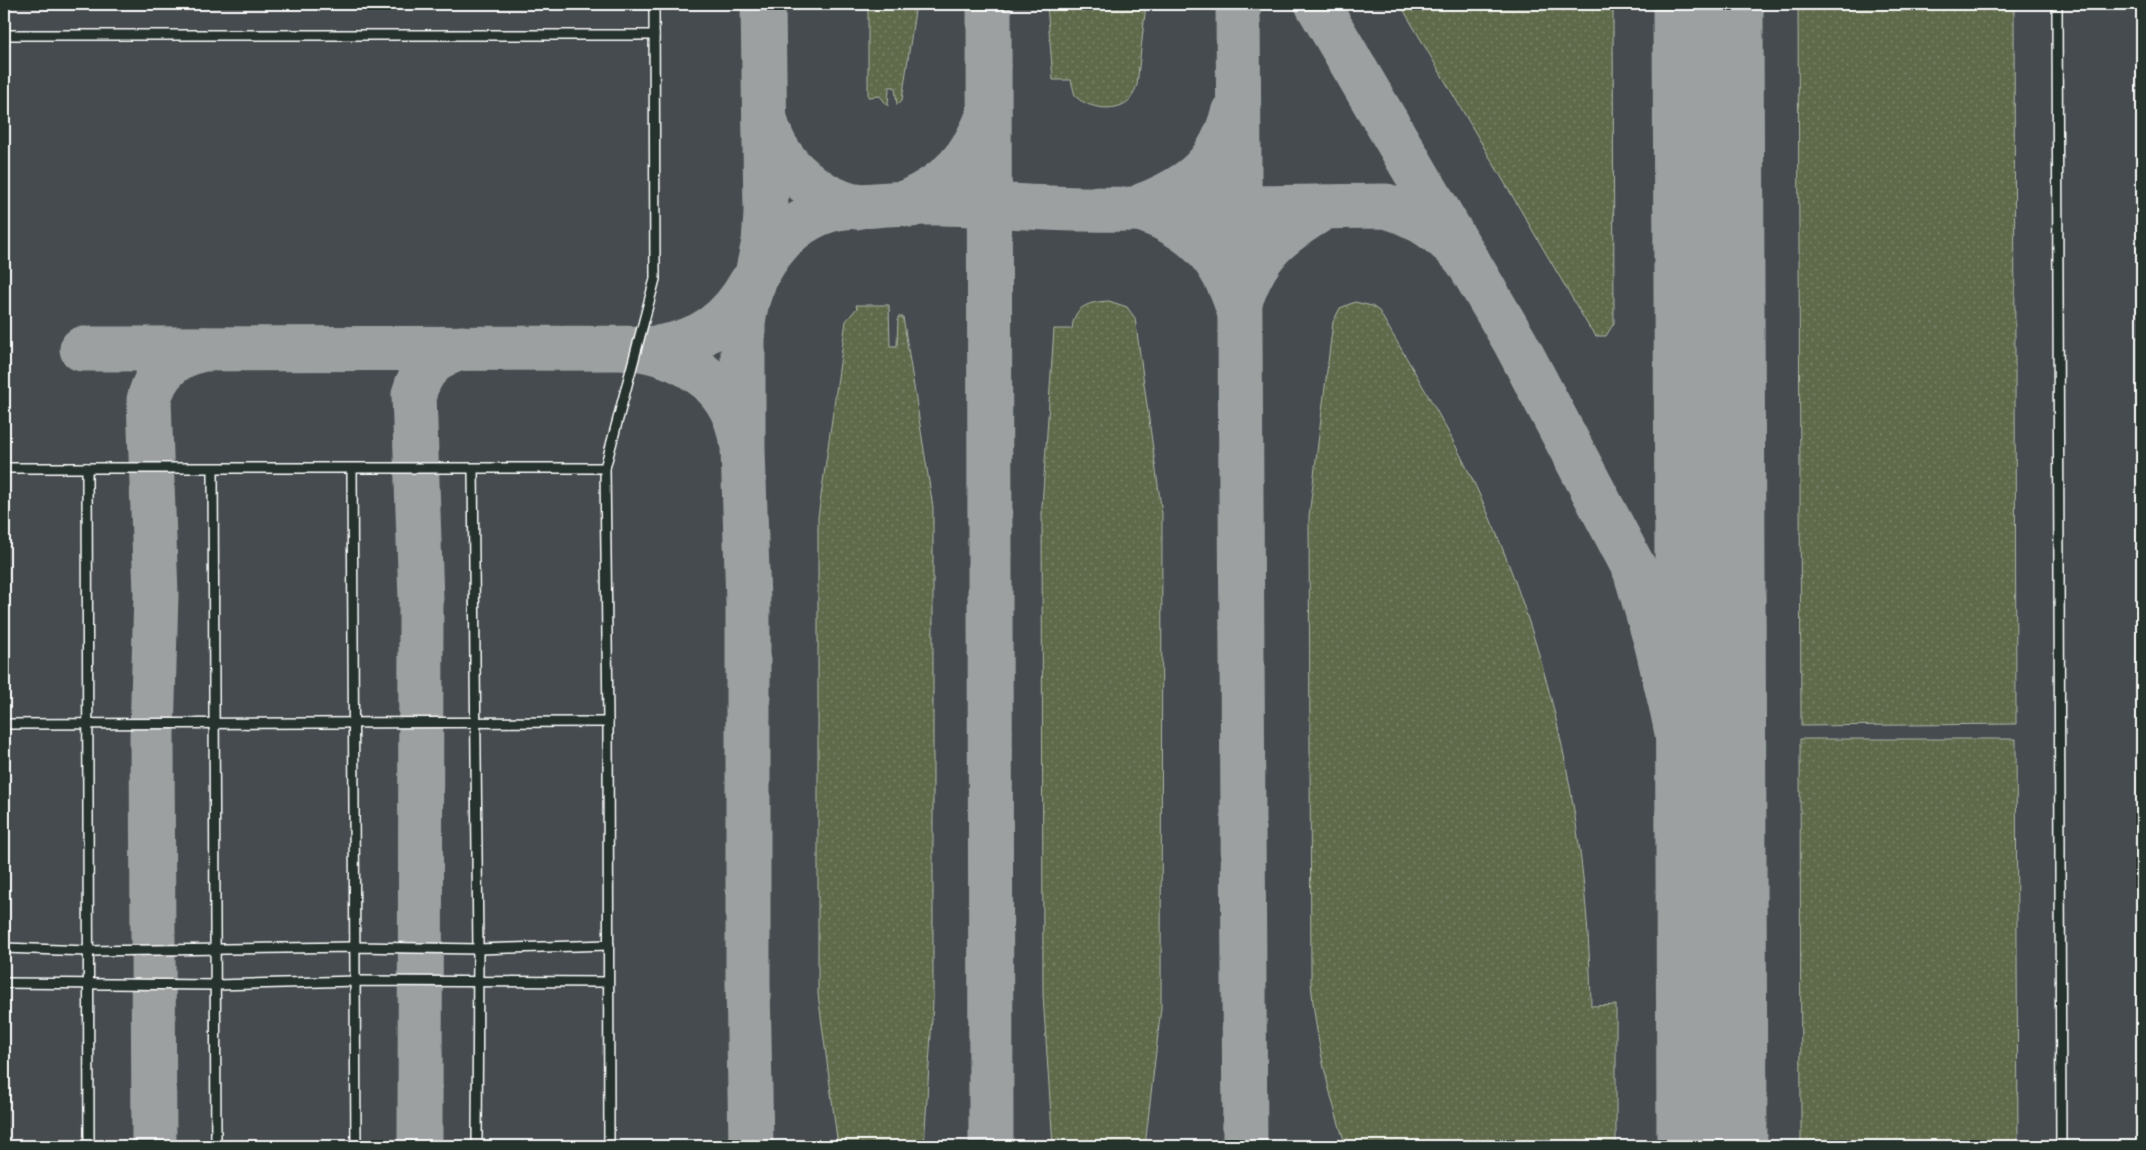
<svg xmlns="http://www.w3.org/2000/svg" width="2146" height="1150" font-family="Kalam,sans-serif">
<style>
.built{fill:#454c50}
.grass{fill:url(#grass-dots);stroke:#afb5a6}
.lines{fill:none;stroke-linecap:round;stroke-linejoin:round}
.taxiway{stroke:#9ca0a0;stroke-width:45}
.runway{stroke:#9ca0a0;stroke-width:111}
.lane-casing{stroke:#fff;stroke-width:12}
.lane{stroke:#26332d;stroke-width:9}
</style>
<defs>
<pattern id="grass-dots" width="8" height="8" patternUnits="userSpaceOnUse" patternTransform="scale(1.25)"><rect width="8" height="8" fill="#5f6b4c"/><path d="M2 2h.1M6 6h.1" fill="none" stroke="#778167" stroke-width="1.8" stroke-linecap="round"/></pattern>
</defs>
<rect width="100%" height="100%" fill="#384242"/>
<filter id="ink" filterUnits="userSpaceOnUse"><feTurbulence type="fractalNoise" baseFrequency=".02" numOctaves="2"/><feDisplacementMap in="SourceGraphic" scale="10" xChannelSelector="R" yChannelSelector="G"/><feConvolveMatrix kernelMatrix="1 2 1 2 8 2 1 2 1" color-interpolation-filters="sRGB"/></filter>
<g filter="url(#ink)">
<rect class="built" x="4" y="4" width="2138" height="1142"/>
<g class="grass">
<polygon points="868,4 916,4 902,100 897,105 895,87 889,87 888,106 880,96 868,97"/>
<path d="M1047,4H1146L1137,85C1134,92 1132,100 1124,104C1109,112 1086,107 1075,96L1071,80H1053Z"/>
<polygon points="1400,4 1613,4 1614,323 1606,336 1596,336 1589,327"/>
<polygon points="1798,4 2014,4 2016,724 1801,726"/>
<path d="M1109,301L1127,307L1135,318L1162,514L1161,1008L1145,1146H1053L1043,995L1042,506L1054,329H1072C1074,306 1088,302 1109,301Z"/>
<path d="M1355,302L1372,306L1379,311C1415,373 1453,435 1482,500C1554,660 1588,832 1591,1006L1616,1005V1146H1346C1328,1093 1316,1040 1311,983L1309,516L1333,322L1340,308Z"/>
<polygon points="856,305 889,305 890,346 897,346 898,317 903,317 933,507 933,1002 924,1146 838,1146 818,994 818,517 846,321 857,308"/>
<polygon points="1800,739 2016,739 2018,1146 1801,1146"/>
</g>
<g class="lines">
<g class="taxiway">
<polyline points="989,4 991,1146"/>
<polyline points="1238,4 1245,1146"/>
<polyline points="1317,4 1515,342 1635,570 1657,645 1673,713 1713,911"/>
<path d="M766,122C776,163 815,197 856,207"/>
<path d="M912,205L907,202C950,183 972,158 989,114"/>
<path d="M1144,205C1192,186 1220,164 1233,113"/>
<path d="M1143,210C1195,228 1222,257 1238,308C1255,253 1277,235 1325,207"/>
<polyline points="758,270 764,242 766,214 763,4"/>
<path d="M82,349L658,348C702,341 730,321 751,283"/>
<path d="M641,349C688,357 731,386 740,435"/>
<path d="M154,1146L152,735L156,594L149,400C156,371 175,355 204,349"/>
<path d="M420,1146L421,600L414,394C421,368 436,355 462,348"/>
<path d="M751,1146L748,983V602L743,449V324C748,274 782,222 833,209C846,206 861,206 875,205C943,199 1011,208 1079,209C1181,210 1284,207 1386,206C1419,215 1445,234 1468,261"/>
</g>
<polyline class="runway" points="1708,4 1712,1146"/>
<defs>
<g id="lane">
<polyline points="2057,4 2061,1146"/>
<polyline points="4,35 654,35"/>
<polyline points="4,468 605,468"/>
<polyline points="87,468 89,1146"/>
<polyline points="352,469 356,1146"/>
<polyline points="473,469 478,949 477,1146"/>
<polyline points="213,470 216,1146"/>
<polyline points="4,724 608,722"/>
<polyline points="4,948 88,951 355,947 478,949 609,945"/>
<polyline points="4,983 216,985 356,981 608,982"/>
<polyline points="609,1146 608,722 605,468 655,279 654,4"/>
</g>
</defs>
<use href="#lane" class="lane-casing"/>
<use href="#lane" class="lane"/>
</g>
</g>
<rect width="2146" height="1150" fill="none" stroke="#26332d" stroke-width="20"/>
<rect x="10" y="10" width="2126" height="1130" fill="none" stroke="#fff" stroke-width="2" filter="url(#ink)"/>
</svg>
